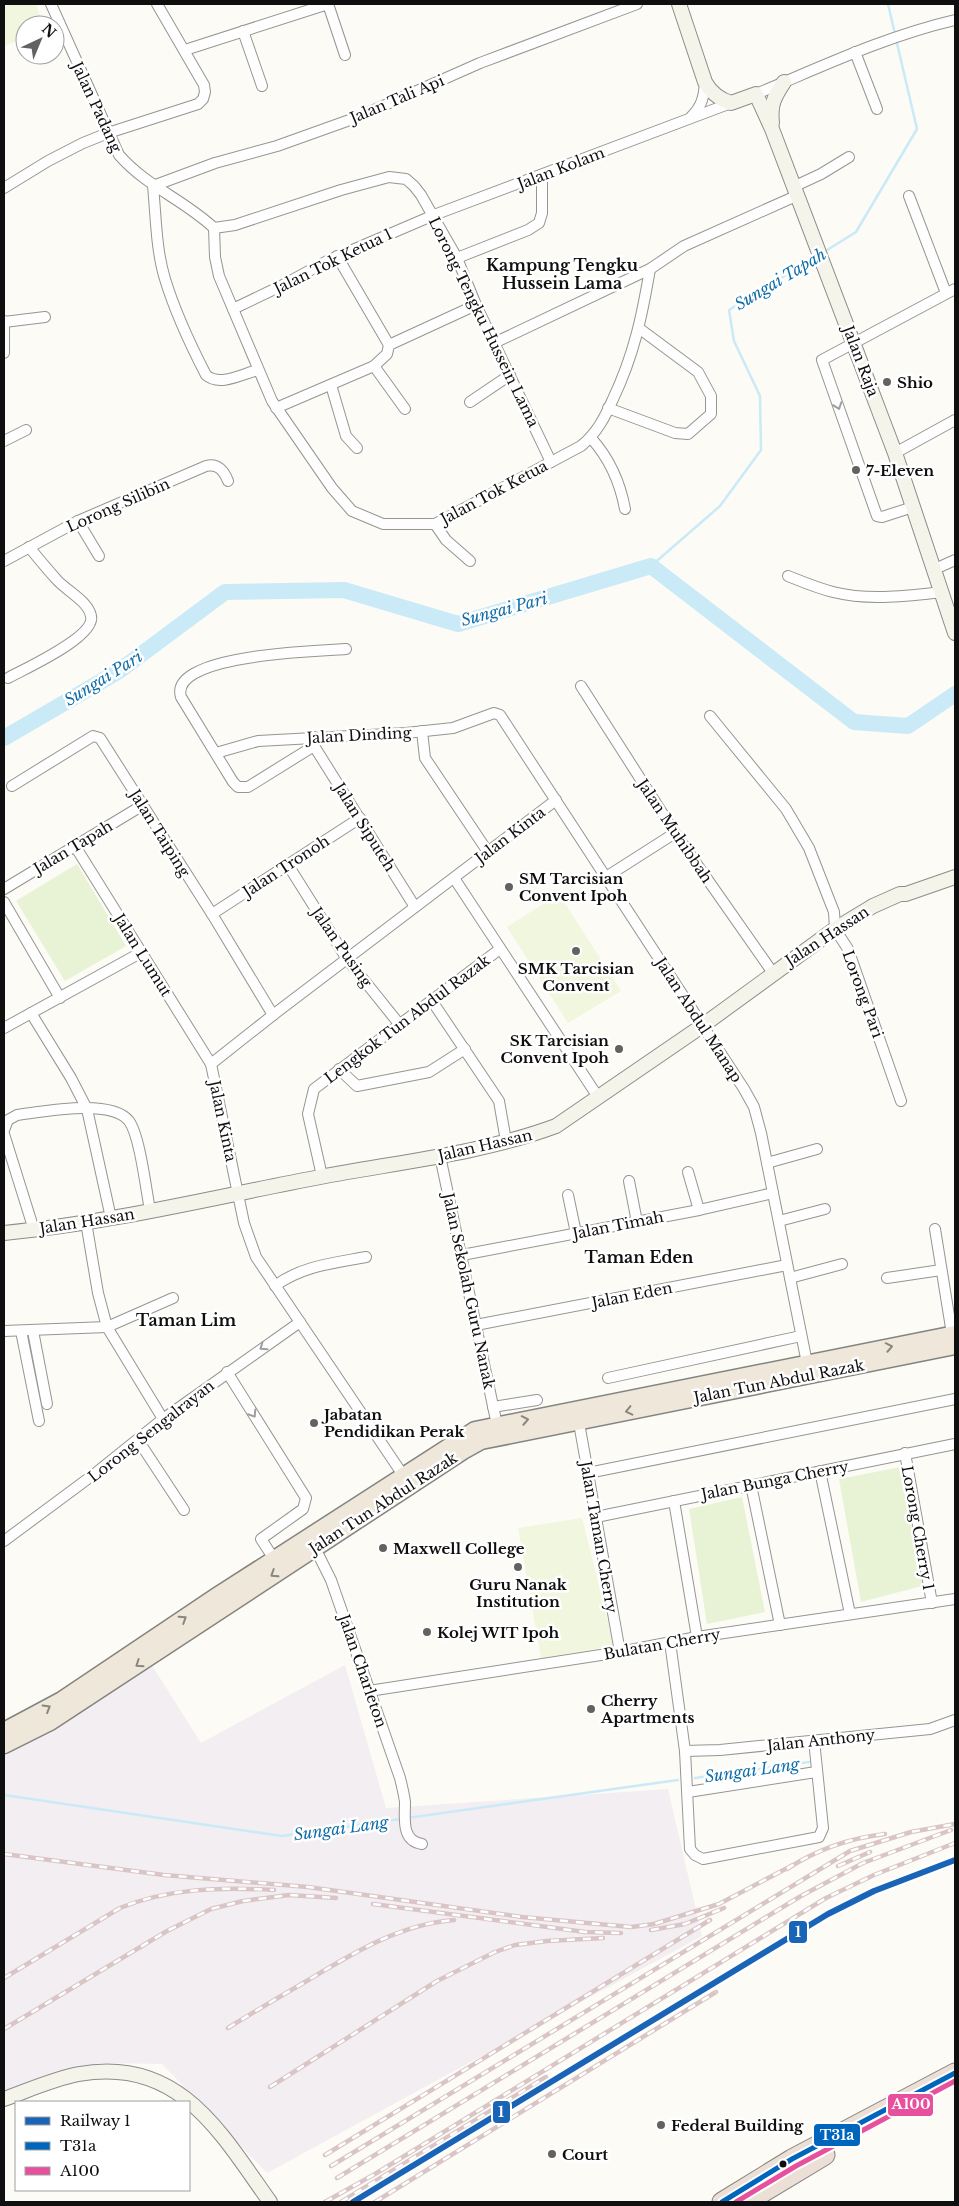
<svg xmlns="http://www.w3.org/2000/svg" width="959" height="2206" font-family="'Libre Baskerville',serif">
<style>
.industrial{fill:#f3eef1}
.green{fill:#e7f3d4}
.pitch{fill:#f0f7de}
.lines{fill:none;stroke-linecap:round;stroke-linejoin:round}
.stream{stroke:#caeaf8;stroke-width:2.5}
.river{stroke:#caeaf8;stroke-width:16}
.street-casing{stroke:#969593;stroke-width:12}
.secondary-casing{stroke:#8c8c89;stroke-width:16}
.primary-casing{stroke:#838380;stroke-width:19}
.highway-casing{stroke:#838380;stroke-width:21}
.street{stroke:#fffefe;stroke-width:10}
.secondary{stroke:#f5f4eb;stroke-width:14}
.primary{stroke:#eee7da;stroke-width:16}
.highway{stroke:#ebdfd6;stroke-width:19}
.rail-casing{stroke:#d9c5c6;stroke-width:4.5}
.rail{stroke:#fff;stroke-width:2.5;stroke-dasharray:8;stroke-linecap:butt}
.bus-1-casing{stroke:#fff;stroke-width:9}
.bus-2-casing{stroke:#fff;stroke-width:9}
.bus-1{stroke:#0065bd;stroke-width:5}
.bus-2{stroke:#e6509d;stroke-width:5}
.rail-1-casing{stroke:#fff;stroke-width:10}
.rail-1{stroke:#1964b7;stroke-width:6}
.oneway{stroke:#9f9e9e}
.oneway2{stroke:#8a867f}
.poi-dot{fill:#626260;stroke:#fff;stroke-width:2}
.bus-dot{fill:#0f0f0f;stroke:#fff;stroke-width:2}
.labels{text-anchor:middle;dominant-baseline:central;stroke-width:5;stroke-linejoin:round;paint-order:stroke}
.street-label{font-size:15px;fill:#0f0f0f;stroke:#fff}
.poi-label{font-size:15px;font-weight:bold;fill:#0f0f0f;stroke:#fff;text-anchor:start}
.neighbourhood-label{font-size:16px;font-weight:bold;fill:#0f0f0f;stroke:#fff}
.water-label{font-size:16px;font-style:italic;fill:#116ea8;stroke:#fff}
.line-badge{stroke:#fff;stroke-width:2}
.badge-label{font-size:14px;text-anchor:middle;font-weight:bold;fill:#fff}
</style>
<rect width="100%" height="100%" fill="#fcfbf5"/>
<polygon class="industrial" points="151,1664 201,1743 345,1665 386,1808 668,1789 702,1936 267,2173 162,2064 100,2063 4,2093 4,1752 50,1733"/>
<g class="green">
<polygon points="77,864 126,946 65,981 16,901"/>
<polygon points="901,1467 922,1586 861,1602 839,1479"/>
<polygon points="742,1497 765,1612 707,1624 689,1509"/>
</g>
<g class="pitch">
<polygon points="4,4 36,4 43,25 25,25 25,38 4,46"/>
<polygon points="559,894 621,991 568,1023 507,927"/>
<polygon points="582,1518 614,1646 541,1658 518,1528"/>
</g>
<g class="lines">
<g class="stream">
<polyline points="888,4 895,34"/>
<polyline points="824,252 856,232 917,129 896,39"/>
<polyline points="651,566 720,506 761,450 760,396 734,341 729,310 815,257"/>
<polyline points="695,1778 809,1762"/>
<polyline points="4,1795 282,1836 401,1819"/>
<polyline points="407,1818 678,1780"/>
</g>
<polyline class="river" points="4,738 119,671 225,592 344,590 458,624 651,566 854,722 908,726 955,694"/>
<defs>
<g id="street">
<path d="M51,4L119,155C147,187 183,199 214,228"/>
<polyline points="328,4 345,55"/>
<polyline points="243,31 262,86"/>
<polyline points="185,50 328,4"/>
<polyline points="855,52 877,109"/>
<path d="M756,94C821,67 886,36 955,20"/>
<path d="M691,117C702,106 704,97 705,82"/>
<polyline points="793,187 821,174 849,157"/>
<polyline points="4,188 48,161 83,143 108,133 198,104 203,99 205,92 204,85 157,4"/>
<polyline points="909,196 946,293"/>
<path d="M214,228L215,257L219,276L272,401L332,488L352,511L383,524H435L581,446C597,433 605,417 613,399C634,355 642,316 650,269"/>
<polyline points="214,228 235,225 341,190 389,177 406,179 414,186 421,195 457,258 476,305 551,462"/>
<polyline points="337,256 389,345"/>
<polyline points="457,258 528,230 539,223 542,213 542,175"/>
<polyline points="233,309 283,285 329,260 434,215 731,103"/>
<polyline points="4,321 4,353"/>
<polyline points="4,322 45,317"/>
<polyline points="494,343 650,269 684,246 796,196"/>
<polyline points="374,366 405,409"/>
<path d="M258,370C242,374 220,387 206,375C190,344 175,312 165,279C156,250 156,216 153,186L215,163L277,146L358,117L480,63L637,4"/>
<polyline points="331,385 346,436 357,448"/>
<polyline points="470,402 510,375"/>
<polyline points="276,408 374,366 387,354 389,345 476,305"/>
<polyline points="608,408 675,433 688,434 711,414 711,396 698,372 640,329"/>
<path d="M591,438C610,459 620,482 625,509"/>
<polyline points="4,441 26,430"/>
<polyline points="895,453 955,420"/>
<polyline points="913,507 882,517 877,516 822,360 955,289"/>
<polyline points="78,521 99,556"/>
<polyline points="435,524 446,540 470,561"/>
<path d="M4,561L78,521L206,466C218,463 224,471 228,481"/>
<polyline points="935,569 955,560"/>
<path d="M788,576C803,582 817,588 833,592C869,601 906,596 942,592"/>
<path d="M8,678C24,669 96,637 91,616C88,601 67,591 57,580C47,569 38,558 29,547"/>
<polyline points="581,686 675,833 773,973"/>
<polyline points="710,716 786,809 809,848 834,912 835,929 848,949 901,1101"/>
<polyline points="422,731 425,758 488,852"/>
<path d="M314,737V746L248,787H238L233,782L181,697C168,654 320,651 346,649"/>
<polyline points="314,746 415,907"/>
<polyline points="216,753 258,741 406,733 453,728 494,713 500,715 744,1089 754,1107 761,1133 807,1363"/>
<polyline points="12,786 93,736 100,738 212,914 273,1015"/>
<polyline points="75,846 211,1064"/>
<polyline points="288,865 347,959 400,1025"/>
<polyline points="606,877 675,833"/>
<polyline points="454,878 598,1097"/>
<polyline points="4,889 143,805"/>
<polyline points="4,902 60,998"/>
<polyline points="212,914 360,818"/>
<polyline points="432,1001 499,1101 506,1141"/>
<polyline points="31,1013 71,1078 87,1109 111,1218"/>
<polyline points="4,1028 142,952"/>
<polyline points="339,1069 357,1086 429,1072 465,1049"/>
<path d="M4,1130L8,1120L17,1115C42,1112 111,1098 129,1121C140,1136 146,1190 150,1210"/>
<polyline points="4,1134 34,1230"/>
<polyline points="440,1156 497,1425"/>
<polyline points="767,1163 817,1149"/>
<polyline points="688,1172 699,1210"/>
<polyline points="322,1176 308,1114 314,1089 500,949"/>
<polyline points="629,1181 637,1222"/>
<polyline points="568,1195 576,1233"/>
<polyline points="779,1221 825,1209"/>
<polyline points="86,1222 98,1293 107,1327 163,1419"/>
<polyline points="935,1229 952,1334"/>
<polyline points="462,1255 699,1210 773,1193"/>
<polyline points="790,1278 842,1264"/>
<polyline points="887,1278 941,1270"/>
<path d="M275,1286C301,1266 334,1263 366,1257"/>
<polyline points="476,1325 787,1265"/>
<polyline points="4,1331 107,1327 173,1298"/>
<polyline points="21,1331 39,1421"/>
<polyline points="33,1331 47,1404"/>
<polyline points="227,1372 306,1498 303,1509 261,1539 274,1559"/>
<polyline points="608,1378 801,1336"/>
<polyline points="493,1407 537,1400"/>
<polyline points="579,1423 620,1652"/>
<polyline points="138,1440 184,1510"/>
<polyline points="905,1453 932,1603"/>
<polyline points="820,1471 850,1614"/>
<polyline points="588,1473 955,1399"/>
<polyline points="403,1475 256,1257 244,1223 211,1064 273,1015 556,800"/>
<polyline points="751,1485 780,1625"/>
<polyline points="674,1501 697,1637"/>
<polyline points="596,1517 955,1444"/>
<polyline points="4,1541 97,1472 163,1419 300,1322"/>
<path d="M313,1544L331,1580L400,1778C402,1786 404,1794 405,1802C405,1818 401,1841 422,1844"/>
<polyline points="670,1642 685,1751 690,1849 695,1855 703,1859 819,1837 823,1828 814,1740"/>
<polyline points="369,1691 620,1652 697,1637 955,1599"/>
<polyline points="685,1751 720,1750 930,1729 955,1720"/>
<polyline points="688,1792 816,1772"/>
</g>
<g id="secondary">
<path d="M679,4L705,82C711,93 719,99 731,103L756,94L772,129L895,453L955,633"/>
<path d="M772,123C770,105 774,97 784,82"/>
<path d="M4,1233C110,1223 215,1197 320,1177C399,1162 480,1154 556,1126L702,1026L835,929L873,906L900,894H906L955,877"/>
<path d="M4,2099C29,2090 53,2079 79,2074C179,2056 221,2133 270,2202"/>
</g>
<g id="primary">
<polyline points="4,1731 62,1700 217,1596 475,1430 955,1334"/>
<polyline points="4,1745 50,1722 463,1451 481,1441 955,1346"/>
</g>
<g id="highway">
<polyline points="722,2202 792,2159 955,2073"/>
<polyline points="747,2202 825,2155"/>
</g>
</defs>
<use href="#street" class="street-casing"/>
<use href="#secondary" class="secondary-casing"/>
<use href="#primary" class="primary-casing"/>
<use href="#highway" class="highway-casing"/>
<use href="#street" class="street"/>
<use href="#secondary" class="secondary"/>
<use href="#primary" class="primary"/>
<use href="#highway" class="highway"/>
<defs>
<g id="rail">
<polyline points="4,1854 164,1875 308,1887 522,1917 631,1927 654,1924 719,1904 793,1865"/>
<polyline points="838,1866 870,1852"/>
<path d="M787,1869C816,1850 850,1838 885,1834"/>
<polyline points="373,1904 585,1932 621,1933"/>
<polyline points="651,1930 685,1924 724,1908"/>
<path d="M4,1978L120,1908C169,1888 221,1887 274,1890"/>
<path d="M228,2028C255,2011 283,1995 310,1979C355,1952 401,1924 454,1920"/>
<polyline points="4,2029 167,1931 211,1909 243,1901 289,1895 336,1898"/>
<polyline points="270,2087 437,1981 495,1952 515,1945 547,1941 603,1938"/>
<polyline points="325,2155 710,1920"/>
<polyline points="331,2166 850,1851 911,1832 955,1824"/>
<polyline points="337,2178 801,1896 863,1863 951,1830"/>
<polyline points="325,2202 375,2174 826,1898 874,1875 955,1843"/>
<polyline points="341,2202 546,2077"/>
<polyline points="375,2202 716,1992"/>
</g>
</defs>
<use href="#rail" class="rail-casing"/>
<use href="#rail" class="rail"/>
<defs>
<polyline id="bus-1" points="722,2202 792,2159 955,2073"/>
<polyline id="bus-2" points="736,2202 796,2166 955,2081"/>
</defs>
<use href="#bus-1" class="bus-1-casing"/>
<use href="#bus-2" class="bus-2-casing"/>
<use href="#bus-1" class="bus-1"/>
<use href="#bus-2" class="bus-2"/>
<defs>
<polyline id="rail-1" points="353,2202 828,1914 874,1891 955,1860"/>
</defs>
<use href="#rail-1" class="rail-1-casing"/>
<use href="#rail-1" class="rail-1"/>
</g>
<defs><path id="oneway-chevron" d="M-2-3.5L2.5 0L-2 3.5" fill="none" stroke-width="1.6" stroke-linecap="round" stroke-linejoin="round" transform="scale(1.25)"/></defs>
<g class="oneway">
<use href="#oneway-chevron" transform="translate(838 406) rotate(71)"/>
<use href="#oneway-chevron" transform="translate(263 1347) rotate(145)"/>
<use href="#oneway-chevron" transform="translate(253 1414) rotate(57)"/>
</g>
<g class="oneway2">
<use href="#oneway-chevron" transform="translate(889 1347) rotate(-11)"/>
<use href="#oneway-chevron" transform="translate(629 1411) rotate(167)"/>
<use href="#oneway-chevron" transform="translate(525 1420) rotate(-11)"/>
<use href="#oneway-chevron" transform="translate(274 1574) rotate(147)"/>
<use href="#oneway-chevron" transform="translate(183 1619) rotate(-33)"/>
<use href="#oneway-chevron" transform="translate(139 1664) rotate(146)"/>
<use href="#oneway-chevron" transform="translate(47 1708) rotate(-31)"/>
</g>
<g class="poi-dot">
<circle cx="887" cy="382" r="5"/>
<circle cx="856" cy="470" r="5"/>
<circle cx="509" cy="887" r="5"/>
<circle cx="576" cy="951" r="5"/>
<circle cx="619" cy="1049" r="5"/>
<circle cx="314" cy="1423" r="5"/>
<circle cx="383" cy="1548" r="5"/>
<circle cx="518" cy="1567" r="5"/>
<circle cx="427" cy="1632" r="5"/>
<circle cx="591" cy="1709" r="5"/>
<circle cx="661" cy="2125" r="5"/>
<circle cx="552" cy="2154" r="5"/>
</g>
<circle class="bus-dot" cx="783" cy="2164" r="4.5"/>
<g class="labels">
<g class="street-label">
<text transform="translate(397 99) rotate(-23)">Jalan Tali Api</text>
<text transform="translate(97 107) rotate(65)">Jalan Padang</text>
<text transform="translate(561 168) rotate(-21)">Jalan Kolam</text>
<text transform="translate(333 261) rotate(-26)">Jalan Tok Ketua 1</text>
<text transform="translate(484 322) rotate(64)">Lorong Tengku Hussein Lama</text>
<text transform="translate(861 361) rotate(69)">Jalan Raja</text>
<text transform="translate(494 492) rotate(-28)">Jalan Tok Ketua</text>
<text transform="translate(118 505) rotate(-24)">Lorong Silibin</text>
<text transform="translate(359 735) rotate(-3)">Jalan Dinding</text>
<text transform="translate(365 827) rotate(58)">Jalan Siputeh</text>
<text transform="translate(675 831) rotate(56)">Jalan Muhibbah</text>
<text transform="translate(160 833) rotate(58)">Jalan Taiping</text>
<text transform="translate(510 835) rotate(-37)">Jalan Kinta</text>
<text transform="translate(73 847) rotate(-31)">Jalan Tapah</text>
<text transform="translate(286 866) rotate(-33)">Jalan Tronoh</text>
<text transform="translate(827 936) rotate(-33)">Jalan Hassan</text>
<text transform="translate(342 947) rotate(55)">Jalan Pusing</text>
<text transform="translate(143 955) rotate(58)">Jalan Lumut</text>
<text transform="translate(863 994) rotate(70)">Lorong Pari</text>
<text transform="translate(407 1019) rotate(-37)">Lengkok Tun Abdul Razak</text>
<text transform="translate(699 1020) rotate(57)">Jalan Abdul Manap</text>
<text transform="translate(223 1121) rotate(78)">Jalan Kinta</text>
<text transform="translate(485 1145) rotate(-13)">Jalan Hassan</text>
<text transform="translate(87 1221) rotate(-9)">Jalan Hassan</text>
<text transform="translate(618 1225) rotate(-11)">Jalan Timah</text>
<text transform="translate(469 1291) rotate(78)">Jalan Sekolah Guru Nanak</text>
<text transform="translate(632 1295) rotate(-11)">Jalan Eden</text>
<text transform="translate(779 1381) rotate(-11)">Jalan Tun Abdul Razak</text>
<text transform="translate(151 1431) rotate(-38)">Lorong Sengalrayan</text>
<text transform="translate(775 1480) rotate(-11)">Jalan Bunga Cherry</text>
<text transform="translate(383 1503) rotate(-33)">Jalan Tun Abdul Razak</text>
<text transform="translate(918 1528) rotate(80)">Lorong Cherry 1</text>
<text transform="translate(599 1537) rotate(80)">Jalan Taman Cherry</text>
<text transform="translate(662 1644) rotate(-10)">Bulatan Cherry</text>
<text transform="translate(363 1671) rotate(71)">Jalan Charleton</text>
<text transform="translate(821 1740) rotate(-6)">Jalan Anthony</text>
</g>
<g class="poi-label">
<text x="897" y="382">Shio</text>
<text x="866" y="470">7-Eleven</text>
<text x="519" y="878">SM Tarcisian<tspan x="519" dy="17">Convent Ipoh</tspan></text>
<text x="576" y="968" text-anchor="middle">SMK Tarcisian<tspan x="576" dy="17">Convent</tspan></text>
<text x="609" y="1040" text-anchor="end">SK Tarcisian<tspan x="609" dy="17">Convent Ipoh</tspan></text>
<text x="324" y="1414">Jabatan<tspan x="324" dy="17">Pendidikan Perak</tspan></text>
<text x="393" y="1548">Maxwell College</text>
<text x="518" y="1584" text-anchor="middle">Guru Nanak<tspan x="518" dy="17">Institution</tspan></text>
<text x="437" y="1632">Kolej WIT Ipoh</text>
<text x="601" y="1700">Cherry<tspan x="601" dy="17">Apartments</tspan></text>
<text x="671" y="2125">Federal Building</text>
<text x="562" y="2154">Court</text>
</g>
<g class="neighbourhood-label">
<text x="562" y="265">Kampung Tengku<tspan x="562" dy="18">Hussein Lama</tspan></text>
<text x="639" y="1257">Taman Eden</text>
<text x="186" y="1320">Taman Lim</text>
</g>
<g class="water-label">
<text transform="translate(780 279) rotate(-31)">Sungai Tapah</text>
<text transform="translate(504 609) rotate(-15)">Sungai Pari</text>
<text transform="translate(103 678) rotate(-32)">Sungai Pari</text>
<text transform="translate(752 1770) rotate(-8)">Sungai Lang</text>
<text transform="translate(341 1828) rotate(-8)">Sungai Lang</text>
</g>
</g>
<g class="line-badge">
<rect x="788" y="1920" width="20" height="24" rx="5" fill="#1964b7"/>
<rect x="887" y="2093" width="47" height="24" rx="5" fill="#e6509d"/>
<rect x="492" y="2100" width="19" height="24" rx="5" fill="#1964b7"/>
<rect x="813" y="2123" width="48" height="24" rx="5" fill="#0065bd"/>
</g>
<g class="badge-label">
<text x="798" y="1937">1</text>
<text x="911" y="2109">A100</text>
<text x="501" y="2117">1</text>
<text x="837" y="2140">T31a</text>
</g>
<rect width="959" height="2206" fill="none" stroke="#0f0f0f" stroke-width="10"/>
<rect x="15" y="2101" width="175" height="90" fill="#ffffff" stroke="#9f9f9f"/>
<rect x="25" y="2117" width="25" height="8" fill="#1964b7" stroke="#9f9f9f"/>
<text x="60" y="2126" font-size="15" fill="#0f0f0f">Railway 1</text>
<rect x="25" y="2142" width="25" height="8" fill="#0065bd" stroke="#9f9f9f"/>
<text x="60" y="2151" font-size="15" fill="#0f0f0f">T31a</text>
<rect x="25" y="2167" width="25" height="8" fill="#e6509d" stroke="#9f9f9f"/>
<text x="60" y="2176" font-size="15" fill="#0f0f0f">A100</text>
<g transform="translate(40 40) rotate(44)"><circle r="24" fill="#ffffff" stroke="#9f9f9f"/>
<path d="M0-4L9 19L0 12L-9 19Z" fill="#626260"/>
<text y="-8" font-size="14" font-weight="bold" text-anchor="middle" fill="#0f0f0f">N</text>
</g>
</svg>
